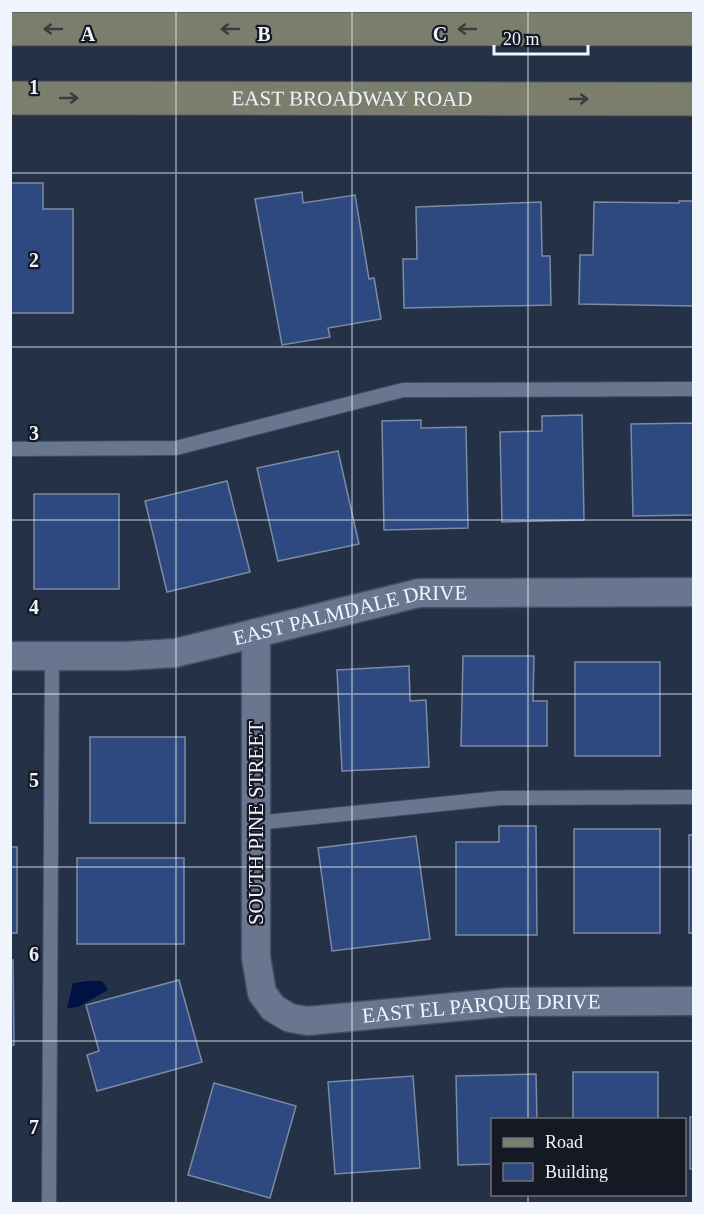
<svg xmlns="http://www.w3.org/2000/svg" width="704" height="1214" font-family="Georgia,serif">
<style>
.water{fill:#001243}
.building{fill:#2d497f;stroke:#7c8ba4;stroke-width:1.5}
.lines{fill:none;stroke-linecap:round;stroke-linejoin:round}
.lane-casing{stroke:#444d5e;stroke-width:16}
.street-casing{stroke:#444d5e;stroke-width:31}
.secondary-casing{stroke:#444d5e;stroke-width:35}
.lane{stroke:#68768f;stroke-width:14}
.street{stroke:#68768f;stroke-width:28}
.secondary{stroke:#7b7e6c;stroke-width:33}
.oneway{stroke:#383c3d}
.grid{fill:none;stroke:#eff4fd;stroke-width:1.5;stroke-opacity:0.55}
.labels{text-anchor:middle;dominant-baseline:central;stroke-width:4.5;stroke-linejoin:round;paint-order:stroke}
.street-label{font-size:21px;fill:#eff4fd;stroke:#141923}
.grid-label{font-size:20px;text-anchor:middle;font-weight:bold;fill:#eff4fd;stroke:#141923;stroke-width:4.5;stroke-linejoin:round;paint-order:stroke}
</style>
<rect width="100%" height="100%" fill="#253146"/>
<polygon class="water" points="89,981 102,981 108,990 78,1007 67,1008 73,983"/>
<g class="building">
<polygon points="10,183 43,183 43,209 73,209 73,313 10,313"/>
<polygon points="302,192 303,203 355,195 369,279 374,278 381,319 328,328 330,337 282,345 255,199"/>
<polygon points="679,201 694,201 694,306 579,304 580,255 593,255 594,202 679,203"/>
<polygon points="541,202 542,256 550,256 551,305 404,308 403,259 417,259 416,207"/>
<polygon points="582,415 584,520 502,522 500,432 542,431 542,416"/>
<polygon points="421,420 421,428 466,427 468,528 384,530 382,421"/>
<polygon points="694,423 694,515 633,516 631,424"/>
<polygon points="338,451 359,544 278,561 257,468"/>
<polygon points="227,481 250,572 167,592 145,501"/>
<rect x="34" y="494" width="85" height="95"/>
<polygon points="463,656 534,656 533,701 547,701 547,746 461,746"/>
<rect x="575" y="662" width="85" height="94"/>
<rect x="693" y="662" width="1" height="104"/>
<polygon points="409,666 410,701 426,700 429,767 342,771 337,670"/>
<rect x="10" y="735" width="1" height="84"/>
<rect x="90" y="737" width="95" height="86"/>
<polygon points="499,826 536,826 537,935 456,935 456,842 499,842"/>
<rect x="574" y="829" width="86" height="104"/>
<rect x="689" y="835" width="5" height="98"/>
<polygon points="416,836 430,939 332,951 318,848"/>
<rect x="10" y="847" width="7" height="86"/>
<rect x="77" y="858" width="107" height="86"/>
<polygon points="10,960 13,960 14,1045 10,1046"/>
<polygon points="179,980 202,1062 97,1091 87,1055 99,1051 86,1005"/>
<rect x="573" y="1072" width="85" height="48"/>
<polygon points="536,1074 537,1120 492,1120 492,1164 458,1165 456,1076"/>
<polygon points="413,1076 420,1168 335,1174 328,1082"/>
<polygon points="214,1083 296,1106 270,1198 188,1175"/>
<rect x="690" y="1117" width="4" height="52"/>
</g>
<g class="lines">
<defs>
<g id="lane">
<polyline points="10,449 176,448 403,390 694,389"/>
<polyline points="256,823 500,798 694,797"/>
<polyline points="49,1204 52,656"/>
</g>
<g id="street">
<path id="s1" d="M256,633V957L262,993L273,1008L290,1018L308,1021L508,1002L694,1001"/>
<path id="s2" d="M10,656H126L175,653L419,593L694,592"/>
</g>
<g id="secondary">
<polyline points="10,29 694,29"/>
<path id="s3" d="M10,98L694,99"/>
</g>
</defs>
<use href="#lane" class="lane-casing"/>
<use href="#street" class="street-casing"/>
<use href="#secondary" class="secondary-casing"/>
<use href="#lane" class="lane"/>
<use href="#street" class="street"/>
<use href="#secondary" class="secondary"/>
</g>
<defs><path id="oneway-shaft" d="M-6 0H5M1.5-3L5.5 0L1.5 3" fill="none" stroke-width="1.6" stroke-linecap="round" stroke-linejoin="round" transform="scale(1.5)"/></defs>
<g class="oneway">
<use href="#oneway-shaft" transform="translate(53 29) rotate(180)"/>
<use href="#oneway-shaft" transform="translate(230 29) rotate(180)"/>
<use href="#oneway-shaft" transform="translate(467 29) rotate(180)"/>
<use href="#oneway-shaft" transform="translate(69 98)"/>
<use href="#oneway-shaft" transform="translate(579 99)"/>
</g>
<path class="grid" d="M176,10V1204M352,10V1204M528,10V1120M10,173H694M10,347H694M10,520H694M10,694H694M10,867H694M10,1041H694M528,1194V1204"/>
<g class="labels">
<g class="street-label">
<text stroke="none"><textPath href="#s3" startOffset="342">EAST BROADWAY ROAD</textPath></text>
<text stroke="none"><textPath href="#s2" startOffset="345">EAST PALMDALE DRIVE</textPath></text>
<text transform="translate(256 823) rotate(-90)">SOUTH PINE STREET</text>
<text stroke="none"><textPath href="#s1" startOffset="591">EAST EL PARQUE DRIVE</textPath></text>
</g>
</g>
<g class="grid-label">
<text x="88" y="41">A</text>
<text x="264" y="41">B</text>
<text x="440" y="41">C</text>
<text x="34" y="94">1</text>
<text x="34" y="267">2</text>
<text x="34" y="440">3</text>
<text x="34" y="614">4</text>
<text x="34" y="787">5</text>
<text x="34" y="961">6</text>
<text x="34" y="1134">7</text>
</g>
<rect width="704" height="1214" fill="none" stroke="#eff4fd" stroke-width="24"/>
<rect x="491" y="1118" width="195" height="78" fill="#141923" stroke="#6c717a" stroke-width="1.5"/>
<rect x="503" y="1138" width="30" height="9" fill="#7b7e6c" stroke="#6c717a" stroke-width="1.5"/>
<text x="545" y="1148" font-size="18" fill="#eff4fd">Road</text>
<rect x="503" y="1163" width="30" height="18" fill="#2d497f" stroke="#6c717a" stroke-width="1.5"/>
<text x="545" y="1178" font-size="18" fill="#eff4fd">Building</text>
<path d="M494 45v9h94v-9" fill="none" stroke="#eff4fd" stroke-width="3"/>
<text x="503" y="45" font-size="18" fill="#eff4fd" stroke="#141923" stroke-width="4.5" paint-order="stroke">20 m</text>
</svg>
